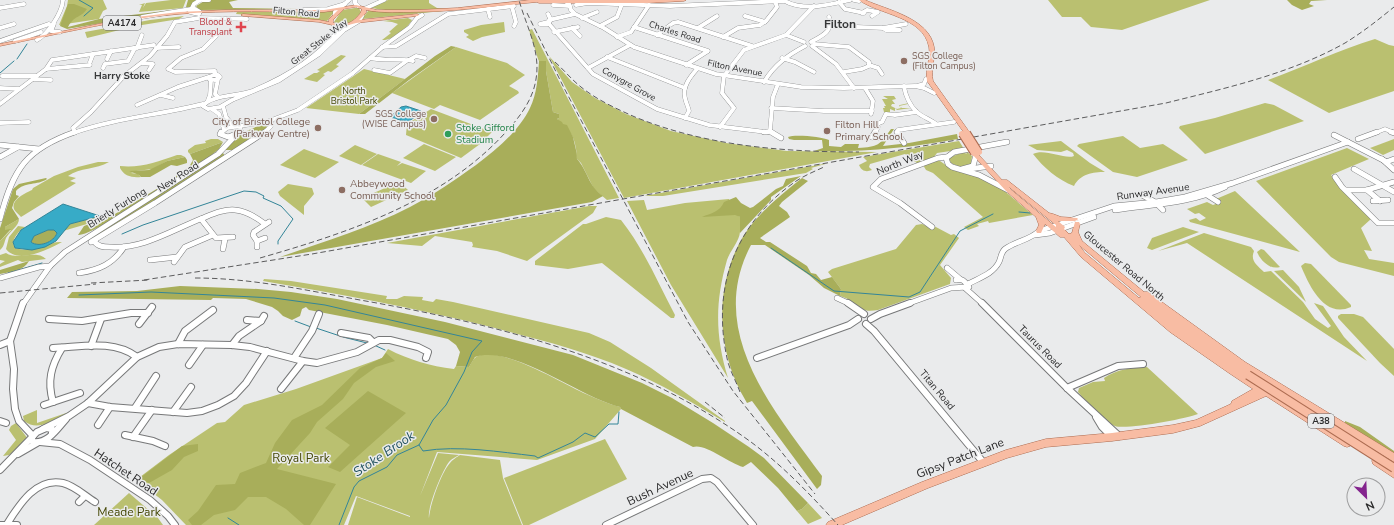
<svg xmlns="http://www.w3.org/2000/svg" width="1394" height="525" font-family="'Nunito Sans',sans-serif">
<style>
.green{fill:#bac070}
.forest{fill:#a8ae5a}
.water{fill:#37abc7;stroke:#338598;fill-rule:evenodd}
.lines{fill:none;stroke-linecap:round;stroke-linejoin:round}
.stream{stroke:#338598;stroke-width:1}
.minor-far2-casing{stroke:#777879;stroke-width:4.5}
.minor-far1-casing{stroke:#777879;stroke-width:6}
.minor-casing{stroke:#777879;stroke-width:8}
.major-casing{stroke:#ad6c51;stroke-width:1}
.minor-far2{stroke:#fff;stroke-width:4}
.minor-far1{stroke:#fff;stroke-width:5}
.minor{stroke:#fff;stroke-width:6}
.major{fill:#f8bca3;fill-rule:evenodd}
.rail{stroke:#5c5c5d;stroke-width:1;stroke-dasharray:5.5 3;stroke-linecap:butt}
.major-bridge-far1-casing{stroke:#ad6c51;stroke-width:8;stroke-linecap:butt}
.major-bridge-casing{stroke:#ad6c51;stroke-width:10;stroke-linecap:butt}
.major-bridge-far1{stroke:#f8bca3;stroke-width:6}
.major-bridge{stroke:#f8bca3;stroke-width:8}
.health-dot{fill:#e0444e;stroke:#eaebec;stroke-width:1.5}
.education-dot{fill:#8d6e63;stroke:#eaebec;stroke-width:1.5}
.leisure-dot{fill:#2e9e5b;stroke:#eaebec;stroke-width:1.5}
.labels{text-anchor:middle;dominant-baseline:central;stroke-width:3;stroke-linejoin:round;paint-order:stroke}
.far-street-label{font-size:9px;fill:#2b2b2c;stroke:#eaebec}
.far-health-label{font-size:9px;fill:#be3a42;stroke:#eaebec;text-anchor:end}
.shield{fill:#eaebec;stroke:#646566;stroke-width:1}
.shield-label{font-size:9px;font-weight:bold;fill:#2b2b2c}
.far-education-label{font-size:9px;fill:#785e54;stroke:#eaebec;text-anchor:start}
.far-park-label{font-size:9px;fill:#444703;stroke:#eaebec}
.far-quarter-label{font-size:10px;font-weight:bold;fill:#373839;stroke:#eaebec}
.education-label{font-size:10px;fill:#785e54;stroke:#eaebec;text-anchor:start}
.leisure-label{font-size:10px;fill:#27864d;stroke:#eaebec;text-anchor:start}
.street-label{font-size:10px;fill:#2b2b2c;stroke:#eaebec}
.far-district-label{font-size:12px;font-weight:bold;fill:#373839;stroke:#eaebec}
.near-park-label{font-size:12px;fill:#444703;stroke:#eaebec}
.near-street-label{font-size:12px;fill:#2b2b2c;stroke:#eaebec}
.near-water-label{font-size:13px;font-style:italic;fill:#245460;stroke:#eaebec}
</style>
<rect width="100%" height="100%" fill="#eaebec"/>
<g class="green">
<polygon points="68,0 103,0 107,9 103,11 99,19 59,25 67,6"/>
<polygon points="171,0 186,0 183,8 139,12 142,5 139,5 145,3 143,8 146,3"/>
<path d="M388,0H429V3L437,8L446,9C433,9 379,13 371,7Z"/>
<polygon points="1048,0 1216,0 1210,0 1122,30 1091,27 1081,17 1062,17"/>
<path d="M355,8H359L361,12C355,21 346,28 334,22L342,10Z"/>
<polygon points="335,11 327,21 236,14 237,12"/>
<polygon points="368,11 443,11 362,19"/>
<polygon points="184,16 179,19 136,26 87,38 85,32 150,20"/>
<path d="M408,18L412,20C407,29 392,41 382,40L391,33L389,32L398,24L392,22L383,21Z"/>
<polygon points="504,22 505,32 482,37 473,41 466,37 469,35 464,32 464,30 481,25"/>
<path d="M532,29L619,198L607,200L594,189L581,163L577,159C575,155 577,153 576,149C574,133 567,129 557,119L559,118V114L553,112L546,71V61H539L538,59L529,30Z"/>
<path d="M1375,39L1389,45L1394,46V91L1329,113L1268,80C1304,67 1339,50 1375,39Z"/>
<polygon points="456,47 507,63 525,75 509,86 518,91 519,93 480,120 440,105 434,109 392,93"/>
<polygon points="341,55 346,56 336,65 339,66 331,72 328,71 323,74 325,75 317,82 304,79 314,73 317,73 320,71 317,70"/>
<polygon points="549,56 572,82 595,98 626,114 671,131 726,143 787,151 877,152 624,198"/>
<polygon points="364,69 405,79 359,114 306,108"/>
<polygon points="883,96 894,96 896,99 892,100 895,104 892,104 891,106 897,109 901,108 899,105 900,105 909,103 910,106 908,104 899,106 902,108 911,108 897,110 895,108 895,111 890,109 890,113 884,112 883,108 885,108 884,106 886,106 882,99 888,99"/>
<polygon points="1265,103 1274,105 1304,121 1205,154 1179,128 1180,126 1215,118"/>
<polygon points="431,109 492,132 480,144 461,158 406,135 407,124"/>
<polygon points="1123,136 1140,148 1163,144 1188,160 1137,177 1113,172 1077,146 1079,144"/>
<polygon points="211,139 218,139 223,142 190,154 188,152 188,150 195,145 206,143 205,141"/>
<polygon points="1394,139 1394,150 1383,155 1370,148"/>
<path d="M959,141L964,149L937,153L934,157L918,164L905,154L870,164L869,167L872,170C867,172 862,172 859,165L867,161L863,157Z"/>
<path d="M1061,141L1090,163L1105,172C1093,172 1080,174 1074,186C1058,180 1043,167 1033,154C1045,148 1065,160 1074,156L1073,153L1067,150L1061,152L1037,150L1028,145Z"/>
<polygon points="424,144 456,157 435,171 403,158"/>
<polygon points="355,145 377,154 361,165 339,156"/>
<polygon points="1347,148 1369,159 1331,175 1371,219 1361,228 1372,251 1364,250 1369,259 1394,263 1394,276 1339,262 1331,257 1256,181"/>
<polygon points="304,149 339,162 315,178 280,165"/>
<polygon points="965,151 966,151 972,156 971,165 960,167 951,163 949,159 951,157 963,152 967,154"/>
<polygon points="378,154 401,162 397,166 402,163 426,171 411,183 362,165"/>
<path d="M177,155H181L185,157L167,161L153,169L136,171L131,173L138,174L141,177C132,178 124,176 120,168V166C141,168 157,162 177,155Z"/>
<polygon points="936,161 940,161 953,170 978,177 1001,188 1033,215 989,223 988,221 977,224 979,226 968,230 964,227 983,217 933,173 926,170 923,165"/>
<path d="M98,162H109C96,170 80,167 68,176L76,178L70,181L76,183L21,217C19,214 15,212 14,209C11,199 26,193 32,190L33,188L54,176L78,167Z"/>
<polygon points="829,163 811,168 813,169 806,173 663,196 644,196"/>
<polygon points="399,182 408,190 371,207 362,198"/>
<polygon points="288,184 312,188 314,194 304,206 304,215 280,196 278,192"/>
<polygon points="1235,191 1300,252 1190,222 1189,220 1196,218 1200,221 1206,218 1199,213 1195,214 1187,209 1207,202 1213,205 1221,202 1216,199"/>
<path d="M729,199L735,214L740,217C740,222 741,228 740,232C739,242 730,251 727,260C715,302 715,336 728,378L671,285L627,201L644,200L647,210L685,203Z"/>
<polygon points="589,206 597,206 593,213 527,261 497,251 472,247 473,245 472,242 435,236 422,246 387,243"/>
<polygon points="100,216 104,217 104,219 63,231 70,224"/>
<path d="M606,217L621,220C644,249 658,283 675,315L674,318H671L602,263L568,269L535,265V261L583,224H586Z"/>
<path d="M19,219C19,226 10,231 6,238C4,243 4,247 0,250V241L11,230H4L5,227Z"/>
<path d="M922,224L931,228L934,226L951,235L954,234L959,238L940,265L951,278L950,284L878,310C856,314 859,301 840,296L841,289L828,272L832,269L896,249L916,225Z"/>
<path d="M18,226L25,227C18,232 10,240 15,248C34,254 47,241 62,242C49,249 18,265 6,249L9,237Z"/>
<polygon points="1183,227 1199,232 1152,250 1147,248 1152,238"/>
<path d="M1204,233L1251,247L1254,251C1250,261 1257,265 1264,272L1271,271L1303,302L1315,319L1328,328L1331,326L1314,303L1323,306L1344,337L1367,361L1187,243L1158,251Z"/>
<path d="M1261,249L1264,250L1280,267C1270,270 1261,261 1257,252Z"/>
<path d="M6,253C18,261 36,249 46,259L22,262L18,260L0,267V264L5,261L0,260V255Z"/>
<path d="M1305,263L1311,264L1351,305V307C1324,319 1309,285 1301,266Z"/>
<polygon points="1283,270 1299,287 1306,302 1274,271"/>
<path d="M264,279L291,281L387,296L386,299H397L404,296L423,297L422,300L433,302L436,299L453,302L589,333L610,342L651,368L725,421V422C693,403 661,384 626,369C583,350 537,339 491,327C416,308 339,294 263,281Z"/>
<polygon points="1341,314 1354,314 1363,317 1394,349 1394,376 1380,363 1338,318 1338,316"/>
<path d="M388,349C409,360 430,366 454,369L456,366L469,367C471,364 473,359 476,357C497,343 565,385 586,394C597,399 609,404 620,407L621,409L595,439L537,460L437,452L420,496L438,453L459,455C456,457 451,459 449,462C442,471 427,508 429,518C430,505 441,473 450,463C452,460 457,457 460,455L500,460L503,478L522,525H348L357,497L410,517V516L356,496L344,525H186L162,500L136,480L169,455L217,423L225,422L244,405L296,389L382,358Z"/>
<path d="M1147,367L1198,414C1186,419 1125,430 1115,426C1104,422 1086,401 1078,392L1079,388L1093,382L1105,381L1104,378C1117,369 1131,368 1147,367Z"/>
<path d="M37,410V423L72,411C58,418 39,433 24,421L23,416Z"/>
<polygon points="16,423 28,439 9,455 3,456 16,440 9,430 11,426"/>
<polygon points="605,439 627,479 529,525 523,525 504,478"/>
<polygon points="129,493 158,518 163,525 94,525"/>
<polygon points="808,503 822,518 808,524 797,511 802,509"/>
</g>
<g class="forest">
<path d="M188,0H200L193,7L189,8L67,29L60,26L68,4H74L87,9C81,18 74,15 68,27L99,19L188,8L186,7Z"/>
<polygon points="206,0 238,0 229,2 233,8 298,9 199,10 196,6"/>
<polygon points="1287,0 1327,0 1311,1 1309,4 1314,6 1302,10 1292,5"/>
<polygon points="451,46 456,47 409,80 365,114 359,114 435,56"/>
<path d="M539,61H546V71L553,112L559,114V118L557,119L562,122L563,124L567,125L573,137L576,150L577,159C588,171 588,186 603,196L592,202L280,257C323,242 369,228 410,207C433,195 455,180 476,165C496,150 519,131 530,108C537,94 538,76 539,61Z"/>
<path d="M263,125H267L268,127L233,150H226L225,148C236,137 248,128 263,125Z"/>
<path d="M891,129H894L883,146L909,143L957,134L958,139C908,148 866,152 814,151L823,148L822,140H794L789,139L788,137C795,134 823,137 829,140V146L841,147L845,144H859L858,148C878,147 880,145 891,129Z"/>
<path d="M223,142L219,149L208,158C187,171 95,236 78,235L84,226L115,214L160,187L189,167L193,160L190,154Z"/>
<polygon points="223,153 225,156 92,240 87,240"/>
<polygon points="185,157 187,160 187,163 177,166 171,165 150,177 141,177 139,175 129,171 149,170 167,161"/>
<path d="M801,176L771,197V200L740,233V217L735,215L702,217C711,213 720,212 724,202L736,197L741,203L750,208L753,207L776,189L783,186L786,179Z"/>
<path d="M46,178L47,179C37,186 25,181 16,191V195L19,196L14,202L12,208L19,219L5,227V230L11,229L0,241V228L13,189L19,184Z"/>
<path d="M802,178L808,181L782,202L779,206L787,212L790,217L760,238L766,242H770L807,266L811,273L816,274L821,280L832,277L841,289L840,296L824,288L809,275L765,245H751C705,332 774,410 822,476L821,485L817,489L752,401L747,403C716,353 713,286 744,235C759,212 781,195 802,178Z"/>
<path d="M48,230H54L57,233C54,242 39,248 31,242L34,236Z"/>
<path d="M29,261C24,271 10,272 0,274V270Z"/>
<path d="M180,286L258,289L291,292L337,299L445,322L573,355L642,383L672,398L713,423L749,447L764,458L808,503L802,509L797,511L778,488L751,462L743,467C729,463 705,443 693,447L621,409L620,407C581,398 513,344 475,357L469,367L456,366L460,352L456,345L448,339L387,325L309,310L306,307L302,309L300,316L292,320L283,316L278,311L272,307L246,299L213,298L211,300L67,298L72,292L137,291Z"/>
<polygon points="386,353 395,361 376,367 354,383 343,399 317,422 310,433 277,469 336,484 310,525 304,525 286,509 266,497 248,497 235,510 214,515 201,525 192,525 188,520 198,511 216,485 235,484 240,473 266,463 275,443 292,420 322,405 360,368 382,358"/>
<polygon points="368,391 406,413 340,472 328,467 350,445 325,428"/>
<polygon points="1345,421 1360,427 1394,451 1394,455 1345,423"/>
<polygon points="198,444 198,451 184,457 172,470 149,483 140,478 182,446"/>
</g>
<g class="water">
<polygon points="406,106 421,111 422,113 407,122 390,117 401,107"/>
<path d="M63,204L100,216L70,224L56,241L45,247L32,250L15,248L13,242L21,230ZM48,230H54L57,233C54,242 39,248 31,242L34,236Z"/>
</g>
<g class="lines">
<g class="stream">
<polyline points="79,0 93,8 84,16"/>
<polyline points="17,59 27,44"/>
<polyline points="0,73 14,61"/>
<polyline points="1019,212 1030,213"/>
<polyline points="122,234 143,225 244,191 256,192 264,196 263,198 281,206 293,219 278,241 278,244"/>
<polyline points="771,248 834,291 909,297 920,292 960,231 993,214"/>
<polyline points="8,273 42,263"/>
<polyline points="79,295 151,292 274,298 325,305 482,341 472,352 464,372 446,405 433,420 419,445 397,455 387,467 359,481 354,487 339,525"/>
<polyline points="295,321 311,327"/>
<polyline points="316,328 340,336"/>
<polyline points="343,337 367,343"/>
<polyline points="374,345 385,350"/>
<path d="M419,445L423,451C458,445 500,452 535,456L538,458L573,442L585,433L595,437L609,424H618L619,412"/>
<polyline points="228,518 239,525"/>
</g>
<defs>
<g id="minor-far2">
<polyline points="202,0 209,0"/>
<polyline points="355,0 355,3 358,6"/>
<path d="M783,0C803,12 829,5 850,0"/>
<polyline points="854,0 859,1"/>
<polyline points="565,1 569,4 571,10 575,14 604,28 634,47 716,74 801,87 844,88 915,86 924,88 934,93"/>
<polyline points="839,2 845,9 864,13"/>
<polyline points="553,5 570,6"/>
<polyline points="576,5 588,3 670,6 784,1"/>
<polyline points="512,7 516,22 514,26"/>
<polyline points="0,8 24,4"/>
<polyline points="364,9 384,0"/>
<polyline points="488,9 490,17"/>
<polyline points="303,10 328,9 345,4"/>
<polyline points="862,13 867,10 878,12 872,16"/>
<polyline points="199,14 190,12 194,4 200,0"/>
<polyline points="548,14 551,20"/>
<polyline points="575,14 549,20 549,24 593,74 657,109 709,125 766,132 770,131 773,133"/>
<polyline points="335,15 335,12 349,0"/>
<polyline points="745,16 765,22"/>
<polyline points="142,17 191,9 195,9 200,12"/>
<polyline points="582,18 597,12"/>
<polyline points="548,22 540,24 549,24"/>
<polyline points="54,24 51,31 60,32"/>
<path d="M334,25L338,31C317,58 284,78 252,91C239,96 210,95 203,106L208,109L220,107L232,100L278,81L319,54L344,30L359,21L362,16"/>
<polyline points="600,26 617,17 622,4"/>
<polyline points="832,26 883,28 906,24"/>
<polyline points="634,27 708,51 686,65"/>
<polyline points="0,28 14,24"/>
<polyline points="572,28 580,36"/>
<polyline points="698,28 717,16"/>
<polyline points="883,28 886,30 900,30"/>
<polyline points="554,32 578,27"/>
<polyline points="217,35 203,49 181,58 168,69 175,72 215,71 214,72 217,75"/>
<polyline points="657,35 673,23 678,22 752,46"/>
<polyline points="786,35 804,42"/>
<polyline points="617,37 631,32 649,5"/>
<polyline points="723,37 738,28 760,25 766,21 777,7 775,1"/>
<path d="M37,40C48,34 62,13 63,0"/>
<polyline points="0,41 49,24"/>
<polyline points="15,41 41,32"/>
<path d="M811,42C822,36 834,31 829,17"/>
<polyline points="814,44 849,47 869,62 869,66 862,69 844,72"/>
<polyline points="812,46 836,64 854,88"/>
<polyline points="382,47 396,46 448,14 514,6"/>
<polyline points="137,48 142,35"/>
<polyline points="156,48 179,47"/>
<polyline points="93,54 154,45"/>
<polyline points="607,57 685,88"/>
<path d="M370,58C386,61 397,58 413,61"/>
<polyline points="782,58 795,62 814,72"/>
<polyline points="107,59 111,51"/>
<polyline points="409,60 416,56 425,58"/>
<polyline points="142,63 153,64 149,70"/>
<polyline points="869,65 878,68 882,74"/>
<polyline points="103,68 105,64 128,61 135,48"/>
<polyline points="588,68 630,45"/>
<polyline points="46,69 90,65"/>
<polyline points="374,70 390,73 408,60"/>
<polygon points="214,75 218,75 220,77 215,80 209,79 209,77"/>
<polyline points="2,76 36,76"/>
<polyline points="33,79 51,80"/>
<polyline points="218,79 215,94 218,97"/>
<path d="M764,82C774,65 788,55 805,46"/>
<path d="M904,86C905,95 910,106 917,112C922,117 930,119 936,124"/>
<polyline points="917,86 924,84 926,79"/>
<polyline points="0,88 19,89"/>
<polyline points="865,88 873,101 871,114"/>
<polyline points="161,95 173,98"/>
<polyline points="208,100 210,95 211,80"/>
<polyline points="0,104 46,69 52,60 93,54 90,62"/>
<polyline points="137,105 178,87 209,77"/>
<polyline points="223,106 226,117 233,126"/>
<polyline points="771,108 824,111 872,111"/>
<polyline points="212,109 219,114 224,129"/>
<path d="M685,118L689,111C688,106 686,103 685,98C682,87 690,77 697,69"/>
<polyline points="0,123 29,122"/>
<polyline points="720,127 734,108 722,93 724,76 744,50 786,35 814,6"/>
<polyline points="770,131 773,97 778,84"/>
<polyline points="75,132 73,128 91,112 124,76 150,56 167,36 175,22 199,18 247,19"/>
<path d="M73,133C115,118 160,115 203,104"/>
<polyline points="221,133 227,128 266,122 298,110 353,73 385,45 410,27 417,18 422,15"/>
<polyline points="240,133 241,132 240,127"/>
<polyline points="264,133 271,126 271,121"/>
<polyline points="875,133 878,127 877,124 882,122 886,114 895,115 917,112"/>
<polyline points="898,133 898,130 954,122"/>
<polyline points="1375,133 1385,129 1394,133"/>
</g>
<g id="minor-far1">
<polyline points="221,132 220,134 228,137 241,132"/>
<polyline points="764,132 767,132"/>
<polyline points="771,132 781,138"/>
<polyline points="875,132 872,137 877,138"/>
<polyline points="897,132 904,143"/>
<polyline points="1391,132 1394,133"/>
<polyline points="1334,135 1385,161"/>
<polyline points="1358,139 1377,132"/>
<polyline points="1007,142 954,152 946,158 948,164 952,167 979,175 1008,190"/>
<polyline points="0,145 39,149"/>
<polyline points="0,157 18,147"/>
<polyline points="1382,159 1394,170"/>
<polyline points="1386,162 1394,159"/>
<polyline points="962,169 973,166 976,155"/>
<polyline points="969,169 991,166"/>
<polyline points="1354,169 1394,192"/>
<polyline points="1335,177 1342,187 1378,223 1394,223"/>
<polyline points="1346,190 1367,190 1394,182"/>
<polyline points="1367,190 1380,201"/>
<polyline points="1142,195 1155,202 1163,210"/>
<polyline points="1207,195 1218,202"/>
<polyline points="1373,201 1388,200"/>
<path d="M1115,210C1153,204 1190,204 1225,187"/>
<path d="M0,219C13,169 26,149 75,132"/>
<polyline points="201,219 216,238 233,237"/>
<polyline points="932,227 900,203 873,187 881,179 938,158 946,157"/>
<polyline points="1035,235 1050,233 1094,217"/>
<path d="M94,241C98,247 104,247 110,247C144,249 172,230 203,218C213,214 224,209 235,210C246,211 256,217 265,224"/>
<polyline points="257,241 265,238"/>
<polyline points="91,242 155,203 265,132"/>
<polyline points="257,247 257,241 253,235 254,232 269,222"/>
<polyline points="223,249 225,239"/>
<polyline points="150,260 177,257"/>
<polyline points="174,262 185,247 213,235"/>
<polyline points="947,268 960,279"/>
<path d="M79,273C99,270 113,264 124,247"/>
<polyline points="0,278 39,267 50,266"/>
<path d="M956,280C963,278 965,282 969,287"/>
<path d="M968,284C979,278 993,274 999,262C1001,258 1001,252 1005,249C1016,241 1030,240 1039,231L1114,206L1156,202L1185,197L1233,183L1348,142"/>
<polyline points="965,288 983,304"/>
<polyline points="837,298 850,304"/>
<polyline points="23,304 50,266 65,252 218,154 237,134"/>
<polyline points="907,304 951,288 967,287"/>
</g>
<g id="minor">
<polyline points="23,303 10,341 14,369 13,389 15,409 19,421 33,436"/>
<polyline points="848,303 864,314"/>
<polyline points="982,303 1067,388 1119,436"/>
<polyline points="49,319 82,321 131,313 148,313"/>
<polyline points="871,319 880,314 910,303"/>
<polyline points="261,321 264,316"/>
<polyline points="139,324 152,307"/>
<polyline points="866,324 874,331 983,462"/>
<polyline points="341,333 369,338 373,342"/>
<polyline points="178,344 185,331 213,310"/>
<polyline points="0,345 10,341"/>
<polyline points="232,345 239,336 261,321 247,320"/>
<polyline points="91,346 101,319"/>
<path d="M53,348C81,347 113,339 137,357"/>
<polyline points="294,358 312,331 319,314"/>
<polyline points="757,358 849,325 858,319"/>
<polyline points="189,365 203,345"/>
<polyline points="1067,388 1118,366 1143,364"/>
<polyline points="281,389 303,361"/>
<path d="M53,402C47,381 51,366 62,348"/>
<polyline points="88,403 110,407 187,413 202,411 218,405 234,396 246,383 267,351"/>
<polyline points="44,405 80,393"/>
<polyline points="135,408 156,376"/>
<polyline points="173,412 191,387"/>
<polyline points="1096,417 1102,427 1112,437"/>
<polyline points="0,421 6,423"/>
<polyline points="98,425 110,407"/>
<polyline points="43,429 69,416 88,403 137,357 159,347 178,344 232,345 250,347 303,361 317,363 357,352 379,340 390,340 418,347 428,352 426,358"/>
<polyline points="125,435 153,441 165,446"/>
<polyline points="133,437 152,410"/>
<path d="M32,439L33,442C48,444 57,429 66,419"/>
<polyline points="40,442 60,444 90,460 150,500 168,516 175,525"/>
<polyline points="18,454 37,443"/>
<polyline points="0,470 37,432 46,428 52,429 52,433"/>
<polyline points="79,502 85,496"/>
<path d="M7,524C19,505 36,477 63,483C75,486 85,496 95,502"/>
<polyline points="1,525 17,525"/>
<polyline points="606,525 702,479 711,478 717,482 753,525"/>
</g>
<g id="major">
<path d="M530,0H686L684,1L647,3H539L537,2C494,6 452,12 409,12C394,12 380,13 366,10V13L359,20L417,14L419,15L417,16L356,23L341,27L319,22L243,16L241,15L243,14L319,20L329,22V19L338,10L324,12C276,12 227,10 179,14C118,19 59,34 0,46V44L128,18L179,12L225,10H324L356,5L377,10H418L457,8ZM356,7L362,9C361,13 360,14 357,17C350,25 343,25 333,23V20L344,9Z"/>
<path d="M859,0H865C887,10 929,18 934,47C936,58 930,69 933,81L970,133L969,134H965L927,81C925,69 931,58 929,47C923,16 879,15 859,0Z"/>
<path d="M974,151L976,152L1002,180H1007L1049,213L1053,214L1061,217L1077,218L1078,219L1077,220L1075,221H1058L1065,227L1064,229L1069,234L1072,233L1075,222H1079L1080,224L1078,232L1082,241L1144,292H1148L1245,362L1394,453V462L1279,391L1274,393L1350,440L1351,443L1350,446L1347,447L1344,446L1266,396L1200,426L1173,433L1112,441L1046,447L1007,458L928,488L842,525H826L828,522L922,482L1006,450L1046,439L1112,433L1173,425L1196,420L1231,404L1232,401L1253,389L1229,373L1170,332L1081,257L1064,237H1060L1045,224L1041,233H1037L1036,231L1039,225L1036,217L1006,191L972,154V152ZM1009,187L1056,225V227L1010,189ZM1079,245L1141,297L1139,298L1085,253ZM1249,372L1272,387L1267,389L1266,387L1262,386L1246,376L1248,375Z"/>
<polygon points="1376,457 1394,469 1394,478 1373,464 1372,461 1373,458"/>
</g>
</defs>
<use href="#minor-far2" class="minor-far2-casing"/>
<use href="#minor-far1" class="minor-far1-casing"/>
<use href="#minor" class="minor-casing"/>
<use href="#major" class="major-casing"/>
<use href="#minor-far2" class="minor-far2"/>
<use href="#minor-far1" class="minor-far1"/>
<use href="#minor" class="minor"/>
<use href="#major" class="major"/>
<g class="rail">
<polyline points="527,13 564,88 688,322 733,391 815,494"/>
<path d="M555,62C564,70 572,80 581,87C597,100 617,109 635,117C706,146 783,152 859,152"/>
<path d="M260,258C347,233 442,202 505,133C519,118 533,100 536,79C541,51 526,26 519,0"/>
<path d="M195,278C251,278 305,290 360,300C496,324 637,359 751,442C783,466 811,495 838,525"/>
<path d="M144,280L312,254L1166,103C1226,88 1290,74 1345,43C1363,32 1378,20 1394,7"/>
<polyline points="91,283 149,280"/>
<polyline points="0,293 96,284"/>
<path d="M740,392C736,381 729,369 727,358C712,289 734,226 792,184C801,177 813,172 824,167"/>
<polyline points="705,402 725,418"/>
</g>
<defs>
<g id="major-bridge-far1">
<polyline points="967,133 979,152"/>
<polyline points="962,134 974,153"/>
</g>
<polyline id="major-bridge" points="1248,375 1394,468"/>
</defs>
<use href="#major-bridge-far1" class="major-bridge-far1-casing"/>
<use href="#major-bridge" class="major-bridge-casing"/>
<use href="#major-bridge-far1" class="major-bridge-far1"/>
<use href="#major-bridge" class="major-bridge"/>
</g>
<path class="health-dot" d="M239 21h4v4h4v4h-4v4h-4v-4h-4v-4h4z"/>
<g class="education-dot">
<circle cx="904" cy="61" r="4"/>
<circle cx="434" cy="119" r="4"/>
<circle cx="318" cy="128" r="4"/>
<circle cx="827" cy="131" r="4"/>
<circle cx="342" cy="190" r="4"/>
</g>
<circle class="leisure-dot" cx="448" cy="134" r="4"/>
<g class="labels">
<g class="far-street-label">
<text transform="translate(296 12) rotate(5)">Filton Road</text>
<text transform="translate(675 32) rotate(18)">Charles Road</text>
<text transform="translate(319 42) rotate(-38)">Great Stoke Way</text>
<text transform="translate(735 68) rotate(11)">Filton Avenue</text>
<text transform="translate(629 84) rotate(29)">Conygre Grove</text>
</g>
<g class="far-health-label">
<text x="232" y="22">Blood &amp;<tspan x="232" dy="10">Transplant</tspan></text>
</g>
<g class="shield">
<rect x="103" y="16" width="38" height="14" rx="3"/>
<rect x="1308" y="414" width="26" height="14" rx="3"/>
</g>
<g class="shield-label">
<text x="122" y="23">A4174</text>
<text x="1321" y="421">A38</text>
</g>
<g class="far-education-label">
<text x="912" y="56">SGS College<tspan x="912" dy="10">(Filton Campus)</tspan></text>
<text x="426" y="114" text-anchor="end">SGS College<tspan x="426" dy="10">(WISE Campus)</tspan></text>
</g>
<g class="far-park-label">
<text x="354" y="91">North<tspan x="354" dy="10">Bristol Park</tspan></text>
</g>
<g class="far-quarter-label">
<text x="122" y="76">Harry Stoke</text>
</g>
<g class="education-label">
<text x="310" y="122" text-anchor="end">City of Bristol College<tspan x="310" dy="12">(Parkway Centre)</tspan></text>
<text x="835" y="125">Filton Hill<tspan x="835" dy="12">Primary School</tspan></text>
<text x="350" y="184">Abbeywood<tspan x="350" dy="12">Community School</tspan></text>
</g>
<g class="leisure-label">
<text x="456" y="128">Stoke Gifford<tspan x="456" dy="12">Stadium</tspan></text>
</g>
<g class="street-label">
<text transform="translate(900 163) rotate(-22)">North Way</text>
<text transform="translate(178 177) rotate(-33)">New Road</text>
<text transform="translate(1153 192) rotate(-8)">Runway Avenue</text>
<text transform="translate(117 208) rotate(-32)">Brierly Furlong</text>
<text transform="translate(1124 266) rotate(40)">Gloucester Road North</text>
<text transform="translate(1040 347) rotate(45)">Taurus Road</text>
<text transform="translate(937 390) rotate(50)">Titan Road</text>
</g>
<g class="far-district-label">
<text x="840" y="24">Filton</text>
</g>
<g class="near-park-label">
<text x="301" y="458">Royal Park</text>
<text x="129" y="512">Meade Park</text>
</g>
<g class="near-street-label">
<text transform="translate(960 458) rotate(-21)">Gipsy Patch Lane</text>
<text transform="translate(126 472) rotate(34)">Hatchet Road</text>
<text transform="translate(660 487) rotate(-25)">Bush Avenue</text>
</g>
<g class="near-water-label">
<text transform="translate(384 454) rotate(-34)">Stoke Brook</text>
</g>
</g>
<g transform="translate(1366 497) rotate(156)"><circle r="19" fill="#eaebec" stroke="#9e9e9f"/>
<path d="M0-3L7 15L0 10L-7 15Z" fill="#84248e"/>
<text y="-6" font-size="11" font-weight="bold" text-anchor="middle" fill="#2b2b2c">N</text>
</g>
</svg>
